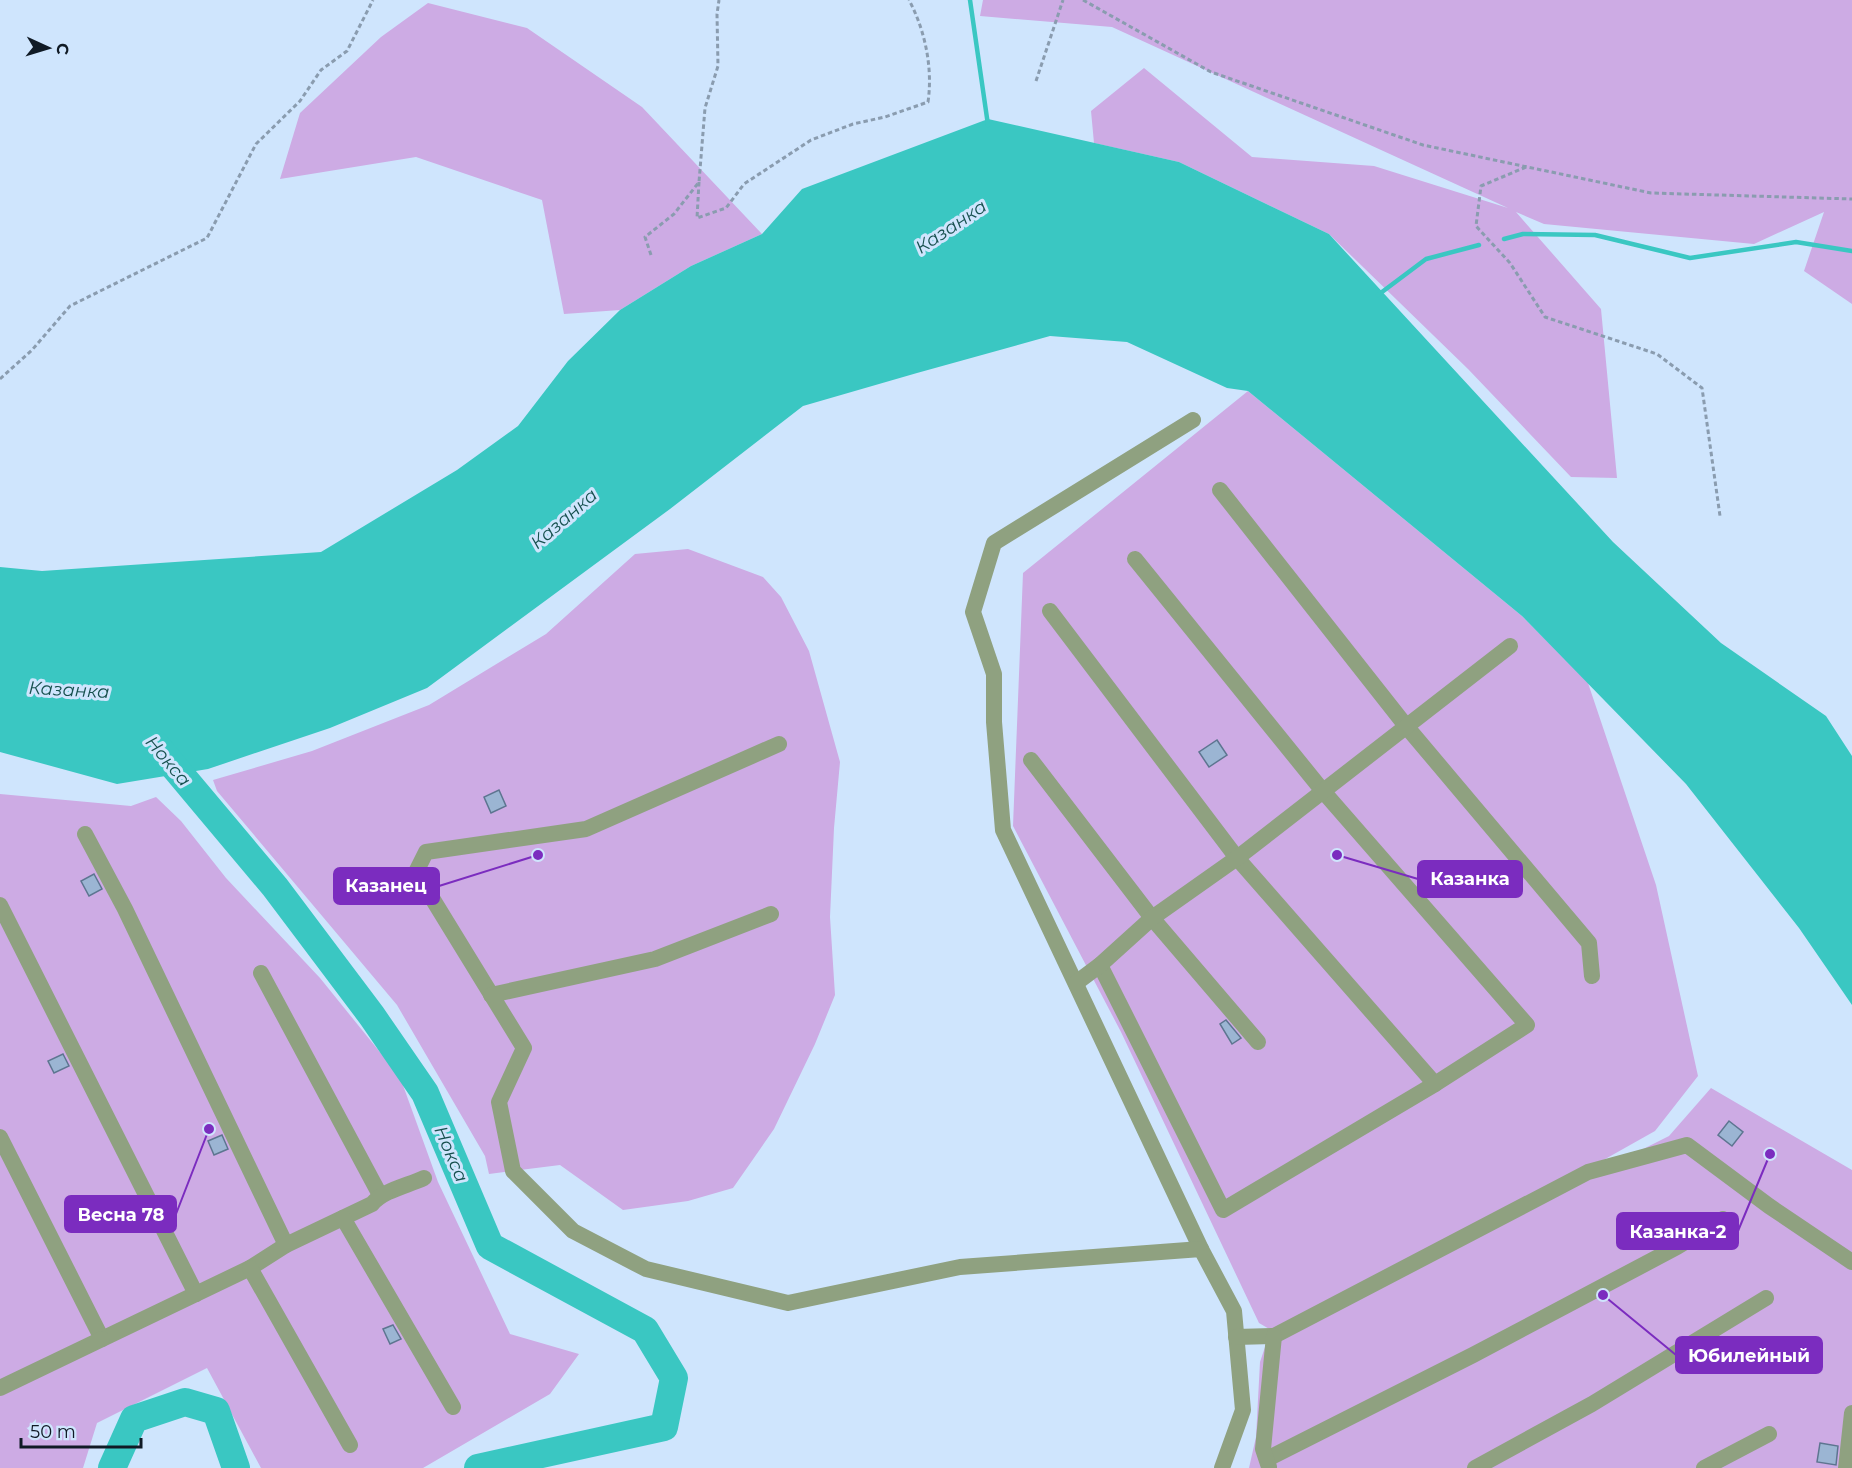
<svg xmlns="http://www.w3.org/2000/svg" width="1852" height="1468" font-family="Montserrat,sans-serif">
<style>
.green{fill:#cdabe4}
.water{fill:#3ac7c2}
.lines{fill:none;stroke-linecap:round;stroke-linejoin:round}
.stream{stroke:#3ac7c2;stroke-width:4.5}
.river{stroke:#3ac7c2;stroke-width:28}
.building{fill:#9bb5d3;stroke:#5d7590;stroke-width:1.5}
.path{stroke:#8a9caf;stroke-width:3;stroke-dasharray:4.5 3;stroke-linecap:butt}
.minor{stroke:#8fa180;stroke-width:16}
.labels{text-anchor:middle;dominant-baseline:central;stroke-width:6;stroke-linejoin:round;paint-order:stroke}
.water-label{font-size:18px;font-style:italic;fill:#16504e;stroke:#cfe5fd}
.leader{fill:none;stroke:#7b2cbf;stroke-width:2}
.callout-dot{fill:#7b2cbf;stroke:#cfe5fd;stroke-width:2}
.callout{fill:#7b2cbf;stroke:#7b2cbf;stroke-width:2}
.callout-label{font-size:18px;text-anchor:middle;font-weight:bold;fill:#fff}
</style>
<rect width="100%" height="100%" fill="#cfe5fd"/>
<g class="green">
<polygon points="983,0 1852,0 1852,304 1804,271 1824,212 1754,244 1544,224 1516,212 1601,309 1617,478 1571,477 1468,369 1329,234 1179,162 1094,143 1091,111 1144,68 1252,157 1374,166 1508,208 1112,27 980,16"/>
<polygon points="428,3 527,28 642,107 762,234 691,266 620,310 564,314 542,200 416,157 280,179 300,113 381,37"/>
<polygon points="1248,391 1522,616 1588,683 1656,885 1698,1076 1655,1131 1575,1176 1271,1330 1259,1323 1121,1032 1013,826 1023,573"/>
<polygon points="688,549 763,577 781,597 809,651 840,762 834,828 830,917 835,995 815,1044 774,1129 733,1188 688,1201 623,1210 560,1165 489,1174 485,1156 397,1005 217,791 213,780 312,751 429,705 546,634 635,554"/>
<polygon points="0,794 131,806 156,797 181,821 226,878 320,978 400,1077 438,1182 510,1334 579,1354 550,1394 423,1468 261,1468 207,1368 97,1423 83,1468 0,1468"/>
<polygon points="1711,1088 1852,1170 1852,1468 1249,1468 1256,1437 1260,1362 1268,1338 1669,1136"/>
</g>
<polygon class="water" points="988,119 1179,162 1329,234 1613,542 1721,643 1826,716 1852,756 1852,1005 1799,928 1686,784 1522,616 1248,391 1227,388 1127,342 1050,336 917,373 803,406 670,509 427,688 330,728 208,769 117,784 0,752 0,567 42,571 321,552 457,470 518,426 568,361 620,310 691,266 762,234 802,189"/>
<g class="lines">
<g class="stream">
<polyline points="970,0 988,125"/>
<polyline points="1504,239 1523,234 1595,235 1690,258 1796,242 1852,251"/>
<polyline points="1378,295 1426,259 1479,245"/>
</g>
<g class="river">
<polyline points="155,744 275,887 372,1016 425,1093 490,1246 645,1330 674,1378 664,1427 478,1468"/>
<polyline points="112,1468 134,1419 185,1402 216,1411 236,1468"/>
</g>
</g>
<g class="building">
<polygon points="1217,740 1227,755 1209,767 1199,752"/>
<polygon points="499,790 506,806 491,813 484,797"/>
<polygon points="94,874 102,889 89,896 81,881"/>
<polygon points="1226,1020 1241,1038 1232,1044 1220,1024"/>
<polygon points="63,1054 69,1066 54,1073 48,1061"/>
<polygon points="1729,1121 1743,1132 1732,1146 1718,1135"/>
<polygon points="222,1135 228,1149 214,1155 208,1141"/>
<polygon points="393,1325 401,1339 390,1344 383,1329"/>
<polygon points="1820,1443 1838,1446 1836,1465 1817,1462"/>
</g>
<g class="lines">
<g class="path">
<polyline points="1083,0 1211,72 1423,145 1651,193 1852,199"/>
<polyline points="1036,81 1063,0"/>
<polyline points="1526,167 1481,186 1476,226 1510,263 1545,317 1657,354 1702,388 1720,516"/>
<path d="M699,182L697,218L726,208L744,184L811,140L853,124L885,117L928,102C933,68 925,30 909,0"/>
<polyline points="651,255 645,237 674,214 699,182 705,108 718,66 717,14 719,0"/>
<polyline points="0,379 32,350 70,306 207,238 256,144 300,101 321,70 347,51 373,0"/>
</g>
<g class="minor">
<polyline points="1193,420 994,543 973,612 994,674 994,722 1003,830 1201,1249"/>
<polyline points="1220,490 1406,726 1589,943 1592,976"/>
<polyline points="1050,611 1237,858 1435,1084"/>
<polyline points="779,744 586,829 426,852 416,872 524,1048 499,1102 513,1171 573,1231 646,1269 788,1303 960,1267 1201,1249 1234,1311 1243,1410 1222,1468"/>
<polyline points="1031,760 1152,918 1258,1042"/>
<polyline points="85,834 125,909 286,1245"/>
<polyline points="0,905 196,1294"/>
<polyline points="1100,965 1223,1210 1435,1084 1527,1025 1322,790 1135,559"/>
<polyline points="261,973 380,1195"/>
<polyline points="1076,983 1100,965 1152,918 1237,858 1510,646"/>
<polyline points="491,995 655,959 771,914"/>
<path d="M0,1137L102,1339L250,1268L286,1245L372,1204C384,1190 407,1186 424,1178"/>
<polyline points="343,1218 453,1407"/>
<polyline points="250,1268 350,1445"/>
<polyline points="1236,1337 1274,1336 1588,1172 1687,1145 1769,1206 1852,1262"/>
<polyline points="0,1388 102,1339"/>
<polyline points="1267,1459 1473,1355 1677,1247 1723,1219"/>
<polyline points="1269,1467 1263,1449 1274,1336"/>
<polyline points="1475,1468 1592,1404 1766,1298"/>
<polyline points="1704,1468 1769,1434"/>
<polyline points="1846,1468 1852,1413"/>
</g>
</g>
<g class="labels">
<g class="water-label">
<text transform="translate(951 227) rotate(-34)">Казанка</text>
<text transform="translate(564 519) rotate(-41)">Казанка</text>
<text transform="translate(69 690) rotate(3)">Казанка</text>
<text transform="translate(168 761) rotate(50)">Нокса</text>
<text transform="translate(451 1154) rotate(67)">Нокса</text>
</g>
</g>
<path class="leader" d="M1337 855L1418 879M538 855L439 886M209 1129L176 1214M1770 1154L1738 1231M1603 1295L1676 1355"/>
<g class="callout-dot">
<circle cx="1337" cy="855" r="6"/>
<circle cx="538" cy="855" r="6"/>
<circle cx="209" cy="1129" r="6"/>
<circle cx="1770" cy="1154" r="6"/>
<circle cx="1603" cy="1295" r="6"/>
</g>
<g class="callout">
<rect x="1418" y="861" width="104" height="36" rx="6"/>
<rect x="334" y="868" width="105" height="36" rx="6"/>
<rect x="65" y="1196" width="111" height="36" rx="6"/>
<rect x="1617" y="1213" width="121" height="36" rx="6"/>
<rect x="1676" y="1337" width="146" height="36" rx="6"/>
</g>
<g class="callout-label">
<text x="1470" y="885">Казанка</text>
<text x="386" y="892">Казанец</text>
<text x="121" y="1221">Весна 78</text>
<text x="1678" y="1238">Казанка-2</text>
<text x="1749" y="1362">Юбилейный</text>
</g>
<g transform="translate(48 48) rotate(94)" stroke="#cfe5fd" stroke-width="4.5" paint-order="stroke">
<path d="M0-4.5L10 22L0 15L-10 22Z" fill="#101a25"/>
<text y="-9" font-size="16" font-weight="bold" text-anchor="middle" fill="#101a25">С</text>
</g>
<path d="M21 1438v9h120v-9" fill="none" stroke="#101a25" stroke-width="3"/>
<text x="30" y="1438" font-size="18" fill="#101a25" stroke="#cfe5fd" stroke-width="4.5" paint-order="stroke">50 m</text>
</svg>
